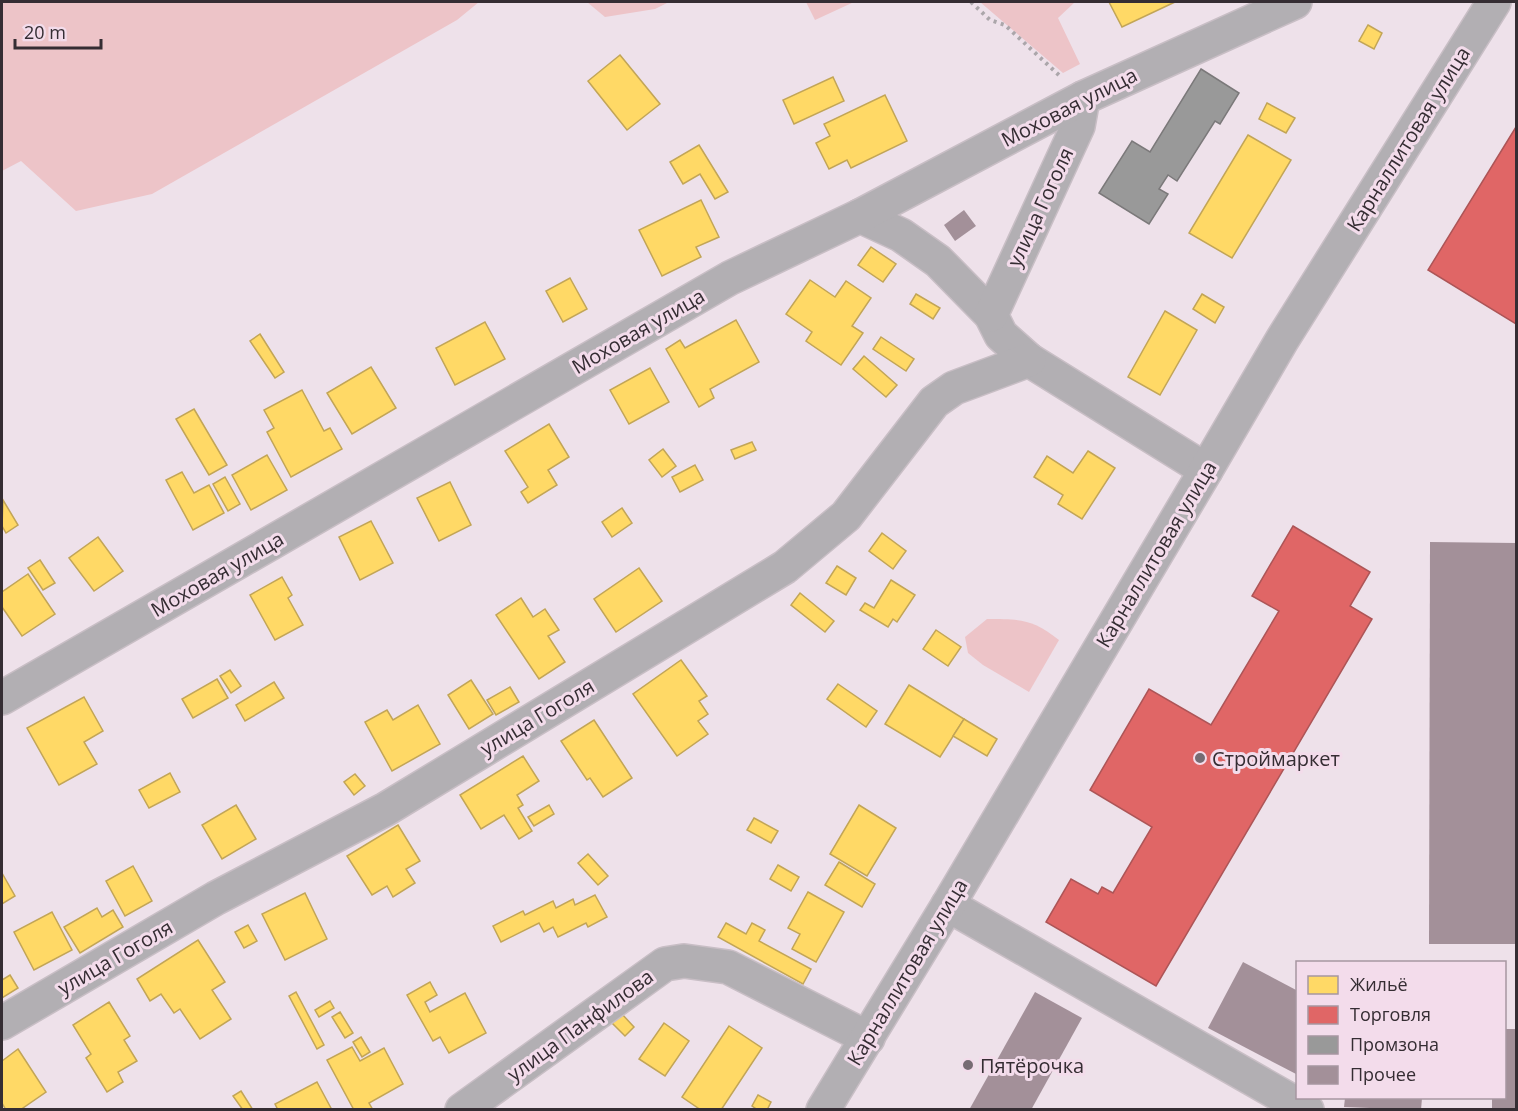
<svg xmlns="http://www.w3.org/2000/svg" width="1518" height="1111" font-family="'Open Sans',sans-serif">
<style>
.green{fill:#edc4c8}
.homes{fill:#ffd966;stroke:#c2a557;stroke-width:1.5}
.shops{fill:#e06666;stroke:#ad5557;stroke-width:1.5}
.industry{fill:#999;stroke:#7b797a;stroke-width:1.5}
.building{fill:#a39099}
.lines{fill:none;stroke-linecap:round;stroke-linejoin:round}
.minor-casing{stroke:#c8bec5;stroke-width:36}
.path{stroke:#aba6aa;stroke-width:4;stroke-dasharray:3 4.5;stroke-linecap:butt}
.minor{stroke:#b2afb3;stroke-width:33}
.poi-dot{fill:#766c73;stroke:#f3dceb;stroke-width:2}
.labels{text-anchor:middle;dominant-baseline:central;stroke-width:6;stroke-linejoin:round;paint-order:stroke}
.street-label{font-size:20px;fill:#352d33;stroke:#f3dceb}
.poi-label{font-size:20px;fill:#352d33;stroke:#f3dceb;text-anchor:start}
</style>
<rect width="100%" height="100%" fill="#eee1ea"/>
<g class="green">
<polygon points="2,2 479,2 457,20 152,194 76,211 21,161 2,171"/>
<polygon points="587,2 669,2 655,9 605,17"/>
<polygon points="806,2 854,2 815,20"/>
<polygon points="980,2 1075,2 1058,18 1080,64 1063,73"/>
<path d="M987,619C1020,619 1033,619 1059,640L1029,692L983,665L968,653L965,637Z"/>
</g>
<g class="homes">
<polygon points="1109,2 1175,2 1122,27"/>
<polygon points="1368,25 1382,33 1374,49 1359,41"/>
<polygon points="620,55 660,104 627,130 588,81"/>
<polygon points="833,77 844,101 794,124 783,100"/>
<polygon points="885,95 907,141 851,168 847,160 829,169 816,143 830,136 824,124"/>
<polygon points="1267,103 1295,118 1286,133 1259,119"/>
<polygon points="1248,135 1291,160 1232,258 1189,233"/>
<polygon points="699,145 728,192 715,199 700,174 683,184 670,162"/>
<polygon points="701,200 719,237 696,247 701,257 662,276 639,230"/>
<polygon points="871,247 896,264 883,282 858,265"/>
<polygon points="570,278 587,309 563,322 546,291"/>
<polygon points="810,280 835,297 846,281 871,298 852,326 863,333 841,365 806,341 812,332 786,314"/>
<polygon points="916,294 940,308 933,319 910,304"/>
<polygon points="1202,294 1224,307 1215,323 1193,309"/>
<polygon points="1165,311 1197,330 1160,395 1128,377"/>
<polygon points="736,320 759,362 710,389 714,398 699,407 666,349 680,340 685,348"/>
<polygon points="485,322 505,359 455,385 436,348"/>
<polygon points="260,334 284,372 275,378 250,341"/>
<polygon points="881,337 914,359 906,371 873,349"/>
<polygon points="864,356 897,385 886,397 853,369"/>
<polygon points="371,367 396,408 352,434 327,393"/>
<polygon points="650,368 669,402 629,424 610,390"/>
<polygon points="302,390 324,431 330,428 342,449 291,477 267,432 274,428 264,410"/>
<polygon points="194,409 227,465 209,475 176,419"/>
<polygon points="549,424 569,457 548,470 557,485 528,503 521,492 528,487 505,451"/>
<polygon points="752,442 756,450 735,459 731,450"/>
<polygon points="663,449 676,466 662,477 649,460"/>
<polygon points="1088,451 1115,468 1082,519 1058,504 1063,495 1034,477 1047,456 1073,473"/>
<polygon points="267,455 287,490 251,510 232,475"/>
<polygon points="695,465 703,480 680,492 672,477"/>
<polygon points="182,472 194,493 209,485 224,513 193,530 166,480"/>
<polygon points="225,477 240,504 228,511 213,484"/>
<polygon points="450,482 471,525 439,541 417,498"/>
<polygon points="3,500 18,525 6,533 2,526"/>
<polygon points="622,508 632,523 612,537 602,522"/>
<polygon points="371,521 393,563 360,580 339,537"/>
<polygon points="882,533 906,551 893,569 869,551"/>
<polygon points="98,537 123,571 94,591 69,558"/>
<polygon points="40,560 55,583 43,590 28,568"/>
<polygon points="837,566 856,578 846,595 826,583"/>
<polygon points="639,568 662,601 616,632 594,599"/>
<polygon points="28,574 55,614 22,636 2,607 2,592"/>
<polygon points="282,577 292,595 288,598 303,625 275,640 250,595"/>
<polygon points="891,580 915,595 897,622 893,619 888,627 860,610 865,603 874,608"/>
<polygon points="800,593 834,621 825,632 791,605"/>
<polygon points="521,598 533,617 545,609 559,630 548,636 565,662 539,679 496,615"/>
<polygon points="936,630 961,647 948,666 923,649"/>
<polygon points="681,660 707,696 699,701 708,714 698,721 708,734 677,756 633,694"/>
<polygon points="230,670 241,686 231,693 220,676"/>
<polygon points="217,679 228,698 193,718 182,699"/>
<polygon points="471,680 493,714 469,729 448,695"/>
<polygon points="274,682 284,698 245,721 236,705"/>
<polygon points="838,684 877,711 866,727 827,699"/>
<polygon points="909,685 964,719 940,757 885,724"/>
<polygon points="510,687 519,702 496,715 487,700"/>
<polygon points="84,697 103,731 84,742 97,764 59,785 27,728"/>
<polygon points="418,705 440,744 392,771 365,722 387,710 393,720"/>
<polygon points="964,719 997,739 987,756 953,736"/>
<polygon points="594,720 632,778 603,797 590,778 587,780 561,741"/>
<polygon points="523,756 539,781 517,795 523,805 518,808 532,831 519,839 504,815 481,829 460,795"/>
<polygon points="170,773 180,792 149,808 139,790"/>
<polygon points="355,774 365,786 354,795 344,782"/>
<polygon points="236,805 256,839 222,859 202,825"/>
<polygon points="549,805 554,814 534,826 528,817"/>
<polygon points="859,805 896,828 867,876 830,854"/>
<polygon points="754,818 778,831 771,843 747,830"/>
<polygon points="398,825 420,861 406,869 415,883 393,897 387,886 372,895 347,856"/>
<polygon points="588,854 608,876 598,885 578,863"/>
<polygon points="839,862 875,884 862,907 825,885"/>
<polygon points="778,865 799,877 791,891 770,879"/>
<polygon points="133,866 152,901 125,916 106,881"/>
<polygon points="2,873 15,896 2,904"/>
<polygon points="808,892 844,912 816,962 792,949 800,934 788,928"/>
<polygon points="305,893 327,939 285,960 262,914"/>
<polygon points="595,895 607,917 588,927 586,923 558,937 553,927 544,932 539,923 501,942 493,926 523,911 525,915 553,901 556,908 573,899 575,905"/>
<polygon points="97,908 102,917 113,910 123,927 80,953 64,927"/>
<polygon points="52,912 72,950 34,970 14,932"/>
<polygon points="726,923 746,934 752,923 765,930 759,941 811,969 803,984 718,937"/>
<polygon points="248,925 257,941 244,948 235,932"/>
<polygon points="198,940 225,982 212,990 231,1019 200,1039 180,1009 174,1013 161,994 150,1001 137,979"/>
<polygon points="10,975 18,988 2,998 2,980"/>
<polygon points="430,982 437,995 425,1002 430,1012 465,993 486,1033 449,1053 440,1037 433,1041 407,995"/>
<polygon points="296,992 324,1045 317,1049 289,996"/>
<polygon points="330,1001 334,1008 319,1017 315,1010"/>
<polygon points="109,1002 130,1036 124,1040 137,1061 118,1072 123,1082 107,1092 86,1058 91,1054 73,1025"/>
<polygon points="340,1012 353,1033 345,1038 332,1017"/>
<polygon points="621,1013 634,1027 625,1036 611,1022"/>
<polygon points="664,1023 689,1041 665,1076 639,1059"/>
<polygon points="729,1026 762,1048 721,1110 701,1110 682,1097"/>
<polygon points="361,1037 370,1052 362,1057 353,1042"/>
<polygon points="352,1047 360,1061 384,1048 403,1084 369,1103 373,1110 354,1110 327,1060"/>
<polygon points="18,1049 46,1092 20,1110 6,1110 2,1103 2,1061"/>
<polygon points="317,1082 332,1110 278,1110 275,1104"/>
<polygon points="241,1091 253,1110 243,1110 233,1096"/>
<polygon points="758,1095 771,1102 767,1110 758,1110 752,1106"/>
</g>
<g class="shops">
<polygon points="1516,127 1516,324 1428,270"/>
<polygon points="1293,526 1370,572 1350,606 1372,619 1156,986 1046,922 1071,879 1098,894 1102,887 1113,893 1152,827 1090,790 1149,689 1211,725 1279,611 1252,596"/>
</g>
<polygon class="industry" points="1201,69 1239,93 1220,124 1215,121 1177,181 1168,175 1159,189 1168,194 1149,224 1099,193 1132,141 1150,152"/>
<g class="building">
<polygon points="964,210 976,226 955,241 944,225"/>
<polygon points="1430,542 1516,543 1516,944 1429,944"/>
<polygon points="1243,962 1298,991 1298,1075 1208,1028"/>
<polygon points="1035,992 1082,1018 1031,1110 969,1110"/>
<polygon points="1504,1029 1516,1029 1516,1110 1492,1110 1492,1098 1504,1098"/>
<polygon points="1345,1098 1422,1098 1421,1110 1344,1107"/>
</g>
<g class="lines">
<defs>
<g id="minor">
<polyline points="860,216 901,235 938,261 991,315 1001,335 1029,360 1206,470"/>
<polyline points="991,315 1078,126 1083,98"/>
<polyline points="2,698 730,278 860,216 1083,98 1295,2"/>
<polyline points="948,905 1307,1110"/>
<polyline points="2,1023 216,898 386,809 785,567 846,516 934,402 954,388 1029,360"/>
<polyline points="462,1110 665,964 684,961 728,967 868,1038"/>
<polyline points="823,1110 948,905 1206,470 1282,340 1494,2"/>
</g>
</defs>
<use href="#minor" class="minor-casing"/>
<polyline class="path" points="971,2 990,20 1005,25 1061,77"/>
<use href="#minor" class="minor"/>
</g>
<g class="poi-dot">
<circle cx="1200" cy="758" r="6"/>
<circle cx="968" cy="1065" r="6"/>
</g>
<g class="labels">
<g class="street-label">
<text transform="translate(1069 107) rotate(-27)">Моховая улица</text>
<text transform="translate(1408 139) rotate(-58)">Карналлитовая улица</text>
<text transform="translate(1040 207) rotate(-65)">улица Гоголя</text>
<text transform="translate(638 331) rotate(-30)">Моховая улица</text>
<text transform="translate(1156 554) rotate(-59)">Карналлитовая улица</text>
<text transform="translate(217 574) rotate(-30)">Моховая улица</text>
<text transform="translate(537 717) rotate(-31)">улица Гоголя</text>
<text transform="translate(115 957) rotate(-30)">улица Гоголя</text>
<text transform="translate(907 972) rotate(-59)">Карналлитовая улица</text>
<text transform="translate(580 1025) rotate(-36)">улица Панфилова</text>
</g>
<g class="poi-label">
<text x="1212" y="758">Строймаркет</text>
<text x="980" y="1065">Пятёрочка</text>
</g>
</g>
<rect width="1518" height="1111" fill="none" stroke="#352d33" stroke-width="6"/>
<rect x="1296" y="961" width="210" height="138" fill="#f3dceb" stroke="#a796a1" stroke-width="1.5"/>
<rect x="1308" y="976" width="30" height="18" fill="#ffd966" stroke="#a796a1" stroke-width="1.5"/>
<text x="1350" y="991" font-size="18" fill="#352d33">Жильё</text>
<rect x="1308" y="1006" width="30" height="18" fill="#e06666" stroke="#a796a1" stroke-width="1.5"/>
<text x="1350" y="1021" font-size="18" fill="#352d33">Торговля</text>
<rect x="1308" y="1036" width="30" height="18" fill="#999999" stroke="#a796a1" stroke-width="1.5"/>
<text x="1350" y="1051" font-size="18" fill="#352d33">Промзона</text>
<rect x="1308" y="1066" width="30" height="18" fill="#a39099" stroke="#a796a1" stroke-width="1.5"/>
<text x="1350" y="1081" font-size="18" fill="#352d33">Прочее</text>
<path d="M15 39v9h86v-9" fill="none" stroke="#352d33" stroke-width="3"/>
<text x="24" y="39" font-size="18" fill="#352d33" stroke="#f3dceb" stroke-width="4.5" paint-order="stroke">20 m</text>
</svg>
